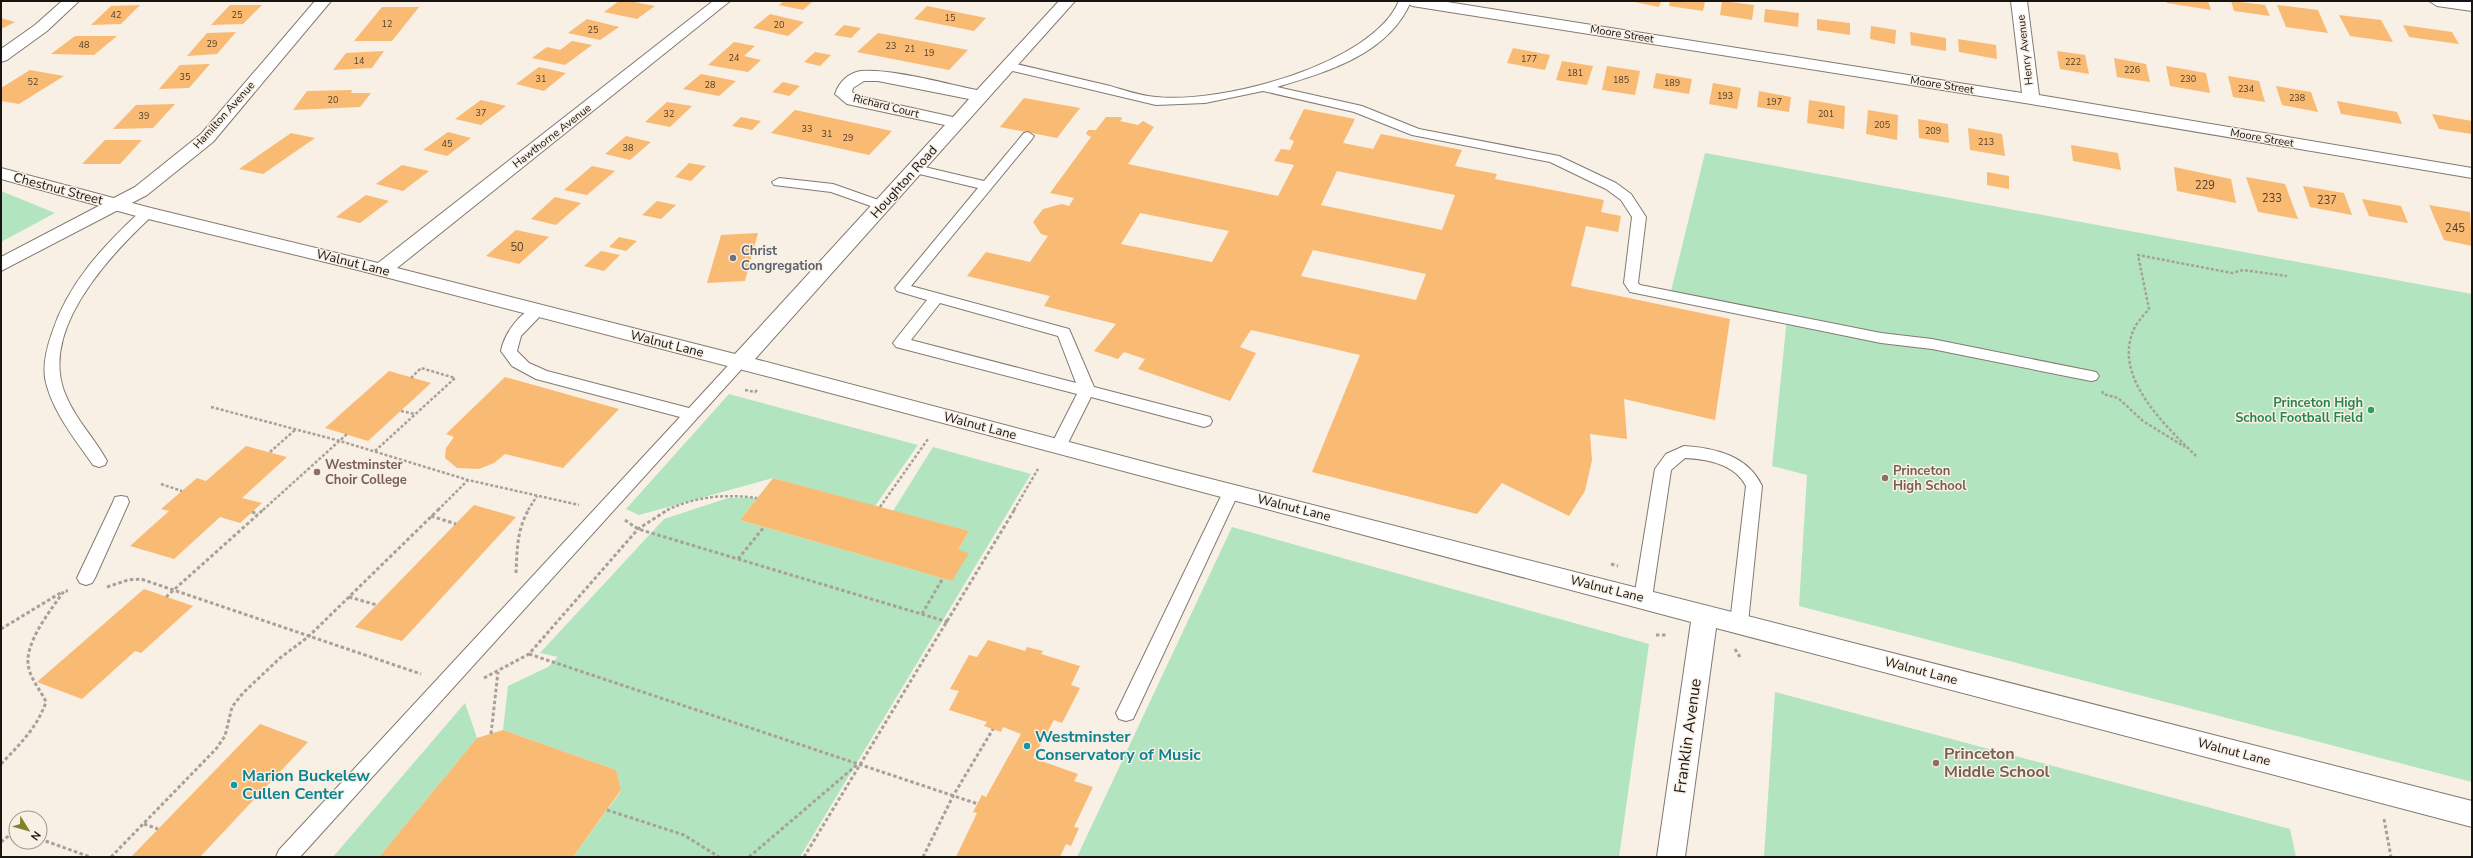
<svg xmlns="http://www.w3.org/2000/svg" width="2473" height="858" font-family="'Nunito Sans',sans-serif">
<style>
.green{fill:#b2e5bf}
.building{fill:#f9ba73;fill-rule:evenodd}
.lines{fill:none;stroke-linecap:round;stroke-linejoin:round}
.lane-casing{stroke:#827a71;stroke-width:2}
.street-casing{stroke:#827a71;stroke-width:2}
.secondary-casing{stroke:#827a71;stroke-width:2}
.path-far1{stroke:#a8a19a;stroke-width:2.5;stroke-dasharray:3 2;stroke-linecap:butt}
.path{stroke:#a8a19a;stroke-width:3;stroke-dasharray:3.5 2.5;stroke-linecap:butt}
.lane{fill:#fff;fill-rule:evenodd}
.street{fill:#fff;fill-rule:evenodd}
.secondary{fill:#fff;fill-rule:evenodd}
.worship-dot{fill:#6b7280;stroke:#f8efe5;stroke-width:1.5}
.leisure-dot{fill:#2e9e5b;stroke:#f8efe5;stroke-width:1.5}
.education-dot{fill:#8d6e63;stroke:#f8efe5;stroke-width:1.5}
.culture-dot{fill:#0f9aa8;stroke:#f8efe5;stroke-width:1.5}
.labels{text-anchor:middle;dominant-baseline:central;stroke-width:3;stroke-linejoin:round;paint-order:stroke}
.far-number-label{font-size:9px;fill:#503e2a}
.far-street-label{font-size:11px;fill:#171411;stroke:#f8efe5}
.number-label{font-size:11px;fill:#503e2a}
.street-label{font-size:13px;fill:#171411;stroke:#f8efe5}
.worship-label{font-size:13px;font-weight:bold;fill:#5b616d;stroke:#f8efe5;text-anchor:start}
.leisure-label{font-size:13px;font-weight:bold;fill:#27864d;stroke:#f8efe5;text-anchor:end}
.education-label{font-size:13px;font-weight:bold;fill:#785e54;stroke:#f8efe5;text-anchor:start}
.near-street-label{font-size:16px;fill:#171411;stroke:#f8efe5}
.near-culture-label{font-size:16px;font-weight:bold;fill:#0d838f;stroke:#f8efe5;text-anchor:start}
.near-education-label{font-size:16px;font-weight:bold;fill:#785e54;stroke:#f8efe5;text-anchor:start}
</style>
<rect width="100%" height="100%" fill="#f8efe5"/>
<g class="green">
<polygon points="1705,153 2472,294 2472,782 1799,606 1807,475 1772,466 1787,318 1671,291"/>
<polygon points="1,191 55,213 1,242"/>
<polygon points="729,394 918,445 875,506 773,478 639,515 626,509"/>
<polygon points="933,447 1031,474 800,857 573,857 621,791 616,770 503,730 508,686 548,667 558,657 540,653 664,519 728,498 757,498 740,520 952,581 958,550 969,531 893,511"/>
<polygon points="1232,527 1649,644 1619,857 1077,857"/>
<polygon points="1775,692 2290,829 2296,857 1764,857"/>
<polygon points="465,703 477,738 379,857 333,857"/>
</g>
<g class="building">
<polygon points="619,1 629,1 655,6 637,19 604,12"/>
<polygon points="784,1 813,1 803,10 779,5"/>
<polygon points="1630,1 1661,1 1659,7"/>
<polygon points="1670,1 1705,1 1703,11 1669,6"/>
<polygon points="1722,1 1754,5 1752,20 1720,15"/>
<polygon points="2166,1 2208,1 2211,10 2167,3"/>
<polygon points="2231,1 2265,5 2270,16 2234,11"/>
<polygon points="140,5 121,24 91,25 111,6"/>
<polygon points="230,5 262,5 243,24 211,25"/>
<polygon points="2277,5 2318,10 2328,33 2286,27"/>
<polygon points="927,6 986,18 974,31 914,19"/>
<polygon points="382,7 419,7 392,41 354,41"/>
<polygon points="1765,9 1799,13 1798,27 1764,22"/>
<polygon points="770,14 804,22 788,36 753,28"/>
<polygon points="2339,15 2381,20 2393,42 2350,36"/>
<polygon points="1,18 15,22 1,29"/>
<polygon points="587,19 619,27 600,40 568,33"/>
<polygon points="1817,19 1850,23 1850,35 1817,30"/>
<polygon points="844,25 861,28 851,38 834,35"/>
<polygon points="2403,25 2452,32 2459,44 2409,37"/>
<polygon points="1871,26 1896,30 1895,44 1870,39"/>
<polygon points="236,32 217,54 187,56 207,33"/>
<polygon points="1910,32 1946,38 1946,51 1911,45"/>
<polygon points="878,33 932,43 968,50 949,70 857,52"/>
<polygon points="75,36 117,36 94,55 51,54"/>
<polygon points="1958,39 1996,45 1997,59 1959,52"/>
<polygon points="572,41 592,45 565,65 532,58 547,47 560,50"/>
<polygon points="734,42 755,46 744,56 761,60 748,72 708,65"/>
<polygon points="1513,48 1550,55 1545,70 1507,63"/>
<polygon points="384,51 372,68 333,70 346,53"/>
<polygon points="2057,51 2085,55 2089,74 2060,69"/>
<polygon points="815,52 831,55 820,66 804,62"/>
<polygon points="2114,58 2146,64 2150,82 2117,77"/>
<polygon points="1562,61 1593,66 1587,85 1556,80"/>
<polygon points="210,64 189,88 159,89 180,65"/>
<polygon points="1607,66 1640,71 1635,95 1602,90"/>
<polygon points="2166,66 2206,73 2210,93 2170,86"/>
<polygon points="539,67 566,73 544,91 516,84"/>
<polygon points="30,70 64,76 19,104 1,101 1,88"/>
<polygon points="1656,73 1692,79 1689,94 1653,88"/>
<polygon points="701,74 736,81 719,96 683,89"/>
<polygon points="2228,76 2259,81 2265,102 2233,97"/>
<polygon points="783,82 800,86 789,96 772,92"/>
<polygon points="1713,83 1741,88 1737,109 1709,104"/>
<polygon points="2276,86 2311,92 2318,112 2282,105"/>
<polygon points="352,90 351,93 371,93 360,107 293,110 307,91"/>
<polygon points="1759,91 1791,97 1789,112 1757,107"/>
<polygon points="1024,98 1080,108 1057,138 1000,127"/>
<polygon points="481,100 506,106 481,125 455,119"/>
<polygon points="1809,100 1845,106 1844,129 1807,123"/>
<polygon points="2337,101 2397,112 2402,124 2341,114"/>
<polygon points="667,102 692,106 670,127 645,122"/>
<polygon points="175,104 153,128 113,129 136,105"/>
<path d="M1304,109L1355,119L1343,143L1373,149L1381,134L1462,150L1455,166L1497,174L1495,179L1604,200L1601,212L1621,216L1618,232L1586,226L1571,286L1730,319L1715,420L1624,399L1627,439L1590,434L1592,460L1585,491L1569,516L1502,483L1477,514L1312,472L1360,355L1251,330L1240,347L1256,353L1230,401L1138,369L1145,359L1124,352L1118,359L1094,351L1116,324L1044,306L1050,296L967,276L986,252L1030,262L1048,236L1041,234L1033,222L1043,209L1062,204L1069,206L1074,198L1050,193L1091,137L1086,134L1088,130H1096L1106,117H1121L1122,119L1120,121L1138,125L1143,121L1154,127L1128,164L1278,196L1294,165L1274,161L1281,149L1290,150L1294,141L1289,139ZM1337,171L1455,195L1442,230L1321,205ZM1140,213L1229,231L1212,262L1121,244ZM1313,250L1426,274L1416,300L1301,276Z"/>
<polygon points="795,110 855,123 892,131 869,155 771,133"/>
<polygon points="1868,110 1898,115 1897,140 1866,134"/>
<polygon points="2432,114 2472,121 2472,134 2439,129"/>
<polygon points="741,117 761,121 752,130 732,126"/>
<polygon points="1918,119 1948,124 1949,143 1919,138"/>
<polygon points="1968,128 2002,134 2005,156 1970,150"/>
<polygon points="448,132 471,138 447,156 423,150"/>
<polygon points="291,133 315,138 263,174 239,169"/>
<polygon points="626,136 651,142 630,160 605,154"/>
<polygon points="105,140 142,140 120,164 82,164"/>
<polygon points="2071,145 2118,153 2121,170 2073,161"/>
<polygon points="689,163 706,166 691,181 675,177"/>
<polygon points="402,165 429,171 403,191 376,184"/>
<polygon points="592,166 615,171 587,195 564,190"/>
<polygon points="2174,167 2231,179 2236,203 2177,191"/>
<polygon points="1987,172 2009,176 2009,189 1987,185"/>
<polygon points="2246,177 2285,184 2298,219 2258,212"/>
<polygon points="2303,186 2344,193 2352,215 2310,207"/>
<polygon points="366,195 389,201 360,223 336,217"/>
<polygon points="555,197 581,203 556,225 531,219"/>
<polygon points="2362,199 2401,206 2408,223 2369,216"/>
<polygon points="657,201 676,205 661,219 642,215"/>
<polygon points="2429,205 2470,212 2472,246 2444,240"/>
<polygon points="516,230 549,237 519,264 486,256"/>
<polygon points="758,233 745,281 707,283 721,235"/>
<polygon points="619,237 637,241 626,251 609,247"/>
<polygon points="601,251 620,255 604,271 584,266"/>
<polygon points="389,371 431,383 368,441 325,428"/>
<polygon points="505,377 619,409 563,468 505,454 494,463 479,469 457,468 445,458 446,448 454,437 446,434"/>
<polygon points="246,446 287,457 242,498 262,503 240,523 220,517 174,559 130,546 169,511 161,509 197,478 206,481"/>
<polygon points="773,478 969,531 958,550 969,553 952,581 740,520"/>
<polygon points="474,505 516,517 402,641 355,627"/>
<polygon points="144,589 193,606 141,653 135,651 82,699 37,682"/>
<polygon points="988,640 1025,651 1027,647 1043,651 1041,654 1080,666 1071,685 1080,688 1062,723 1054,720 1033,758 1078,774 1074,781 1093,787 1074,827 1079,828 1071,846 1066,844 1060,857 956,857 977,813 973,812 982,795 986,797 1021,734 1003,727 1001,732 984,726 987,722 949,710 959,691 950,689 969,655 977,657"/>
<polygon points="260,724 308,742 200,857 131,857"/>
<polygon points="503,730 616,770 621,790 573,857 379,857 477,738"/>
</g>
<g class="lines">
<defs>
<g id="lane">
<path d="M1399,1H1411C1389,54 1327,72 1277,87L1362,106L1419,129L1559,156L1616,183L1631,194L1646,217L1638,283L1640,285L1881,333L1932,339L2091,371L2096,372L2099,376L2096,380L2091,381L1932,349L1881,343L1630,292L1624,283L1632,217L1621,200L1606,189L1550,162L1412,135L1354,112L1263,91L1205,103L1156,105L1004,69L1002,66L1008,62C1041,70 1073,77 1106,85C1122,89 1139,96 1156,97C1220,104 1372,65 1399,1Z"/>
<path d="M1028,132L1034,136L1032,139L911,286L1069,329L1094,387L1210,417L1212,421L1210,425L1204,427L1091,397L1064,451H1052L1050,447L1077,394L896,347L893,343L896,339L927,300L897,291L895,288L978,188L911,172L910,169L916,165L984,181L1024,133ZM940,303L1058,336L1076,383L911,340Z"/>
<polygon points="779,178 833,184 887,203 889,206 882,210 831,192 774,185 772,182"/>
<path d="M147,209L154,213L152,216C110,255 41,328 64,391C74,418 94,437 107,461L105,465L99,467L93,465C75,439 51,410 45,378C43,363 47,347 52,333C68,283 104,245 142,210Z"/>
<path d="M538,306L545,311L521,336L517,351L529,363L547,371L689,408L735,358H745L748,362L300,857H276L279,850L680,417L536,379L512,366L501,351C504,334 520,311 538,306Z"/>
<path d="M1684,446C1716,448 1748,456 1762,486L1748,623L1745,628L1739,630L1733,628L1730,623L1746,486C1735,464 1707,459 1685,458L1671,470L1652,598L1649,603L1643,605L1637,603L1634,598L1655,469L1666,454Z"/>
<polygon points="1231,486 1237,488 1239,492 1133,719 1126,721 1119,719 1116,713 1119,707 1223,492 1225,488"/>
<polygon points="121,496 127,497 129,502 95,578 92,583 86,585 80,583 77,578 113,502 115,497"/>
</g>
<g id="street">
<polygon points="62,1 79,1 47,31 7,60 1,62 1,49 35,25"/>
<path d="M713,1H730L397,268L735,354L945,125L847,104L835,94C839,82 848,73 861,71C889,68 947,84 977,90L1059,1H1075L755,359L1164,467L2472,801V827L1716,628L1685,857H1657L1691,622L774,378L358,270L140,217L1,179V168L151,208L378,263ZM864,81H878L969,99L953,117L858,96L852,92L853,88Z"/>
<polygon points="1404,1 1441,1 2022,93 2011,1 2027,1 2039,95 2472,168 2472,178 2031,104 1412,6"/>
<polygon points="2429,1 2472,1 2472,11 2437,6"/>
</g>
<polygon id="secondary" points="315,1 331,1 213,142 147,195 1,271 1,257 135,187 201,134"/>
</defs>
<use href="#lane" class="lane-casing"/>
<use href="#street" class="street-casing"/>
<use href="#secondary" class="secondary-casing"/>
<g class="path-far1">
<polyline points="745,390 755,392 758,389"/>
<polyline points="2102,391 2103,394 2118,398 2143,421 2185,447"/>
<polyline points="211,407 340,441 468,480 579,505"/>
<polyline points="401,411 415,414"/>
<polyline points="375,451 455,378 421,368 411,378"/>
<polyline points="270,452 295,430"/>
<path d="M2196,456C2165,425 2112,377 2134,329C2137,322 2144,315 2149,309L2138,255L2232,273L2243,270L2287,276"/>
<polyline points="161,484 182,491"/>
<polyline points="880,507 928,439"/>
<polyline points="263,510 347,434"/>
<polyline points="438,510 468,480"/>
<polyline points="528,510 537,496"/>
<path d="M667,510C697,496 725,494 757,498"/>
<polyline points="1014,510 1038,469"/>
</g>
<g class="path">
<polyline points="252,512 258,514"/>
<polyline points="431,516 456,524"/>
<polyline points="625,520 638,529 948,622"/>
<polyline points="738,559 764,527"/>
<polyline points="1611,564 1618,566"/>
<path d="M516,573C517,550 517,529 529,509"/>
<polyline points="107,587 128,580 141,579 421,674"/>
<polyline points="166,597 264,509"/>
<polyline points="349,597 377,605"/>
<polyline points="922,614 943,578"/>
<polyline points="1,629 62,592"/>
<polyline points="1656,635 1667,635"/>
<polyline points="1735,649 1740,657"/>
<polyline points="529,654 978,804"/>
<polyline points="484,678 529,654 638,529 669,509"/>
<polyline points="491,734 498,672"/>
<path d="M1,764C19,745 37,728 46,702C41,691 32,681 29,669C22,645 51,610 64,591H68"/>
<polyline points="607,810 684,835 719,857"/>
<polyline points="2384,819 2391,857"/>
<polyline points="144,824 158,829"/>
<polyline points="40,839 90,857"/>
<polyline points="1,842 16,830"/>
<polyline points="111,857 216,749 225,736 232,707 243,693 280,658 308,637 439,509"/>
<polyline points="749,857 858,764"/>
<polyline points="804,857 1015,509"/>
<polyline points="923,857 953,796 993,729"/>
</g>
<use href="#lane" class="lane"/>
<use href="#street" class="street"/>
<use href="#secondary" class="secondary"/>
</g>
<circle class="worship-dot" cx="733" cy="258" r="4"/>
<circle class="leisure-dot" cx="2371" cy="410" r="4"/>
<g class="education-dot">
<circle cx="317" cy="472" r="4"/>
<circle cx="1885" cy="478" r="4"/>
<circle cx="1936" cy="763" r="4"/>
</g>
<g class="culture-dot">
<circle cx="1027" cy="746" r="4"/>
<circle cx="234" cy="785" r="4"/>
</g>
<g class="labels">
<g class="far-number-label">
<text x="116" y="15">42</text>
<text x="237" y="15">25</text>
<text x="950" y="18">15</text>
<text x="387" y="24">12</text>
<text x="779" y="25">20</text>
<text x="593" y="30">25</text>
<text x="212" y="44">29</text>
<text x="84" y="45">48</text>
<text x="891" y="46">23</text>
<text x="910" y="49">21</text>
<text x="929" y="53">19</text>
<text x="734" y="58">24</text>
<text x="1529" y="59">177</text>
<text x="359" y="61">14</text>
<text x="2073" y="62">222</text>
<text x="2132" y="70">226</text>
<text x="1575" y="73">181</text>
<text x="185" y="77">35</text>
<text x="541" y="79">31</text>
<text x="2188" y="79">230</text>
<text x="1621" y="80">185</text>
<text x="33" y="82">52</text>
<text x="1672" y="83">189</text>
<text x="710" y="85">28</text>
<text x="2246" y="89">234</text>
<text x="1725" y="96">193</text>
<text x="2297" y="98">238</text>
<text x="333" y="100">20</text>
<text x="1774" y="102">197</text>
<text x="481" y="113">37</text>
<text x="669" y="114">32</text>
<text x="1826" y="114">201</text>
<text x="144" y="116">39</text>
<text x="1882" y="125">205</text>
<text x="807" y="129">33</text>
<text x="1933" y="131">209</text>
<text x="827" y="134">31</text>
<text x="848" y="138">29</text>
<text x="1986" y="142">213</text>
<text x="447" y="144">45</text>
<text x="628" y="148">38</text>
</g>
<g class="far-street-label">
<text transform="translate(1622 34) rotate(9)">Moore Street</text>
<text transform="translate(2025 50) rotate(-97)">Henry Avenue</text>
<text transform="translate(1942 85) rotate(9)">Moore Street</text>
<text transform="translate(886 106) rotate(14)">Richard Court</text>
<text transform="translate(224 115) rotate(-48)">Hamilton Avenue</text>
<text transform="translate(552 136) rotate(-38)">Hawthorne Avenue</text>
<text transform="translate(2262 138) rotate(10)">Moore Street</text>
</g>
<g class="number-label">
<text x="2205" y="185">229</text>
<text x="2272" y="198">233</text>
<text x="2327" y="200">237</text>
<text x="2455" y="228">245</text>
<text x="517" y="247">50</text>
</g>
<g class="street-label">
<text transform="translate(904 182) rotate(-48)">Houghton Road</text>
<text transform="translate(58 189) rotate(15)">Chestnut Street</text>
<text transform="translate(353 263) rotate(14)">Walnut Lane</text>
<text transform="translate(667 344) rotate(14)">Walnut Lane</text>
<text transform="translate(980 426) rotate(15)">Walnut Lane</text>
<text transform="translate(1294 508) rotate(14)">Walnut Lane</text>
<text transform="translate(1607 589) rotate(14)">Walnut Lane</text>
<text transform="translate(1921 671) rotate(15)">Walnut Lane</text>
<text transform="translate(2234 752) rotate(15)">Walnut Lane</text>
</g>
<g class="worship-label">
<text x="741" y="251">Christ<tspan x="741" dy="15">Congregation</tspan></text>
</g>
<g class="leisure-label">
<text x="2363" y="403">Princeton High<tspan x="2363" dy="15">School Football Field</tspan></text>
</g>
<g class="education-label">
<text x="325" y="465">Westminster<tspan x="325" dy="15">Choir College</tspan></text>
<text x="1893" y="471">Princeton<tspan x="1893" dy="15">High School</tspan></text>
</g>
<g class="near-street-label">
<text transform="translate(1688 736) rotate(-82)">Franklin Avenue</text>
</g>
<g class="near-culture-label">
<text x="1035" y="737">Westminster<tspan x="1035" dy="18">Conservatory of Music</tspan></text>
<text x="242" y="776">Marion Buckelew<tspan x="242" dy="18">Cullen Center</tspan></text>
</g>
<g class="near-education-label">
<text x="1944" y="754">Princeton<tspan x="1944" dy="18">Middle School</tspan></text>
</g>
</g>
<rect width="2473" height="858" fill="none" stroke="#171411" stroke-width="4"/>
<g transform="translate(28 830) rotate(127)"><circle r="19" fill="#f8efe5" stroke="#9e9790"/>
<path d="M0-3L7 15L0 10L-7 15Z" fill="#82822b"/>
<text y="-6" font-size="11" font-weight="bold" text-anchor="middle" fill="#171411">N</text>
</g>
</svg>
